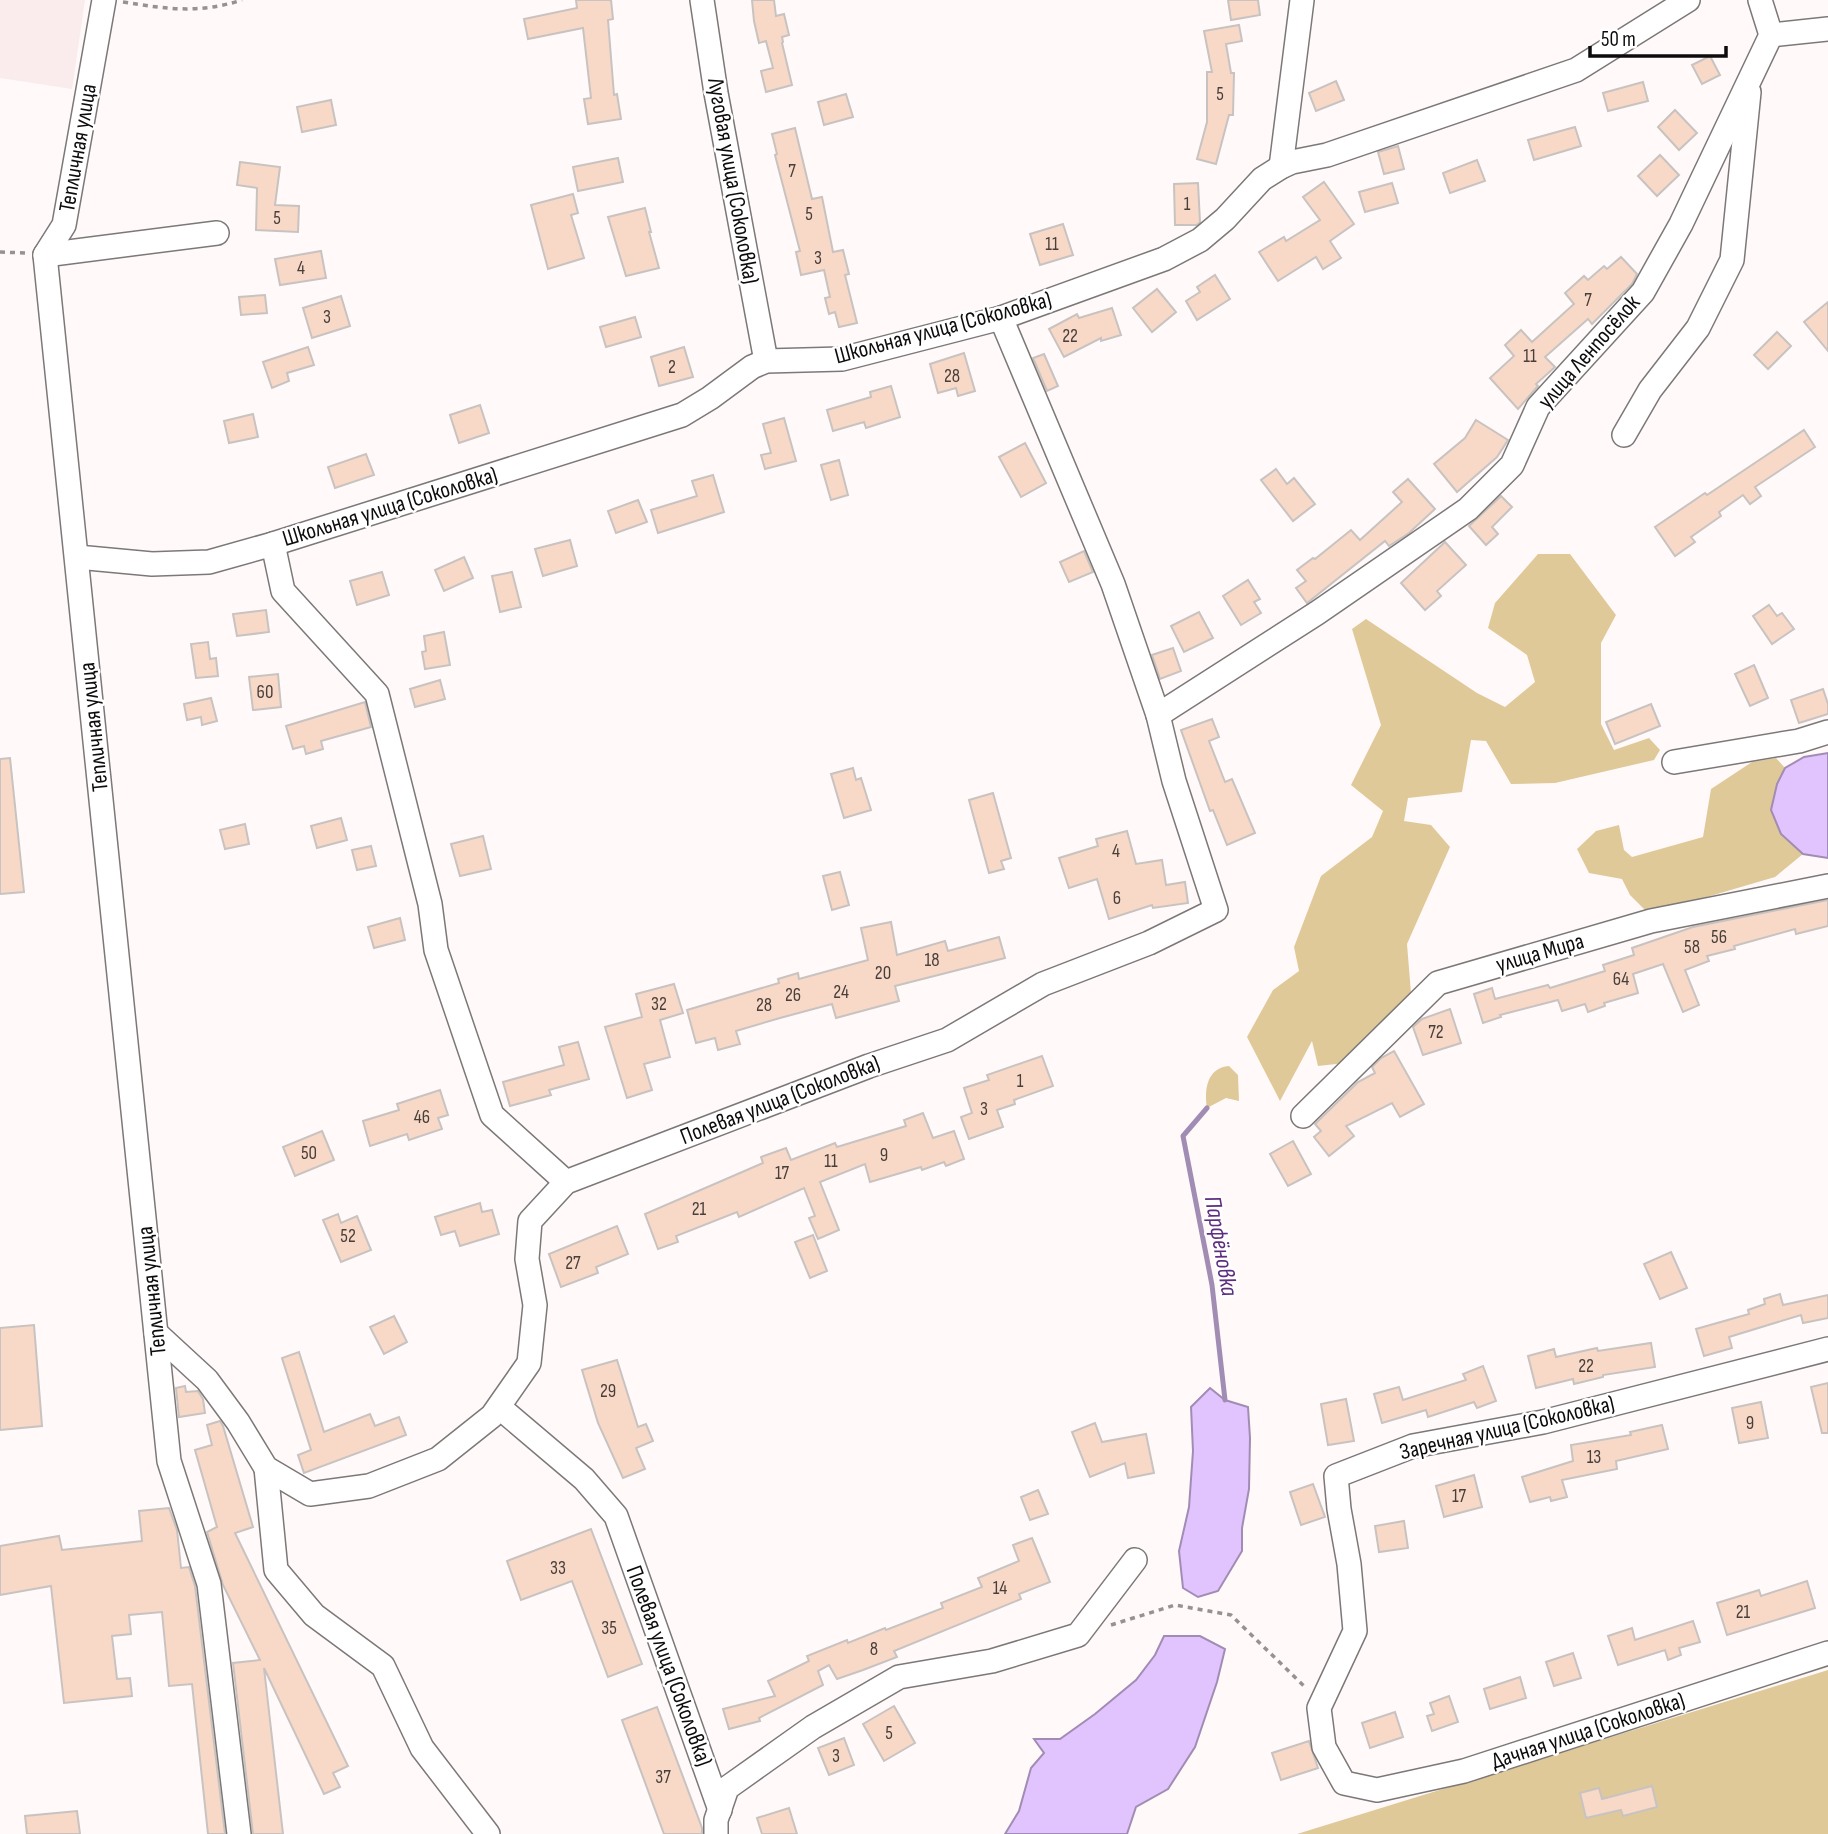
<svg xmlns="http://www.w3.org/2000/svg" width="1828" height="1834" font-family="'Sofia Sans Condensed',sans-serif">
<style>
.built{fill:#faebec}
.green{fill:#e0c999}
.water{fill:#e1c3fd;stroke:#a18cb4;stroke-width:2}
.lines{fill:none;stroke-linecap:round;stroke-linejoin:round}
.stream{stroke:#a18cb4;stroke-width:5}
.building{fill:#f8d9c7;stroke:#c8c3c1;stroke-width:2}
.minor-casing{stroke:#7d7878;stroke-width:26}
.path{stroke:#969292;stroke-width:3.5;stroke-dasharray:5 5;stroke-linecap:butt}
.minor{stroke:#fff;stroke-width:23}
.labels{text-anchor:middle;dominant-baseline:central;stroke-width:5;stroke-linejoin:round;paint-order:stroke}
.number-label{font-size:19px;fill:#483e3a}
.street-label{font-size:23px;fill:#0d0b0b;stroke:#fff}
.water-label{font-size:24px;font-style:italic;fill:#5d2e80;stroke:#fff}
</style>
<rect width="100%" height="100%" fill="#fff9f9"/>
<polygon class="built" points="0,0 85,0 72,89 0,78"/>
<g class="green">
<polygon points="1538,554 1570,554 1616,615 1601,643 1601,724 1614,750 1649,738 1660,750 1654,760 1555,783 1511,784 1486,741 1471,740 1462,792 1408,798 1404,821 1431,825 1450,847 1407,944 1411,993 1345,1063 1318,1066 1312,1041 1280,1101 1247,1037 1273,990 1299,971 1294,947 1321,876 1372,837 1383,811 1351,785 1381,725 1352,629 1366,619 1477,693 1505,707 1535,682 1527,655 1488,628 1495,603"/>
<polygon points="1776,758 1785,768 1777,784 1781,834 1803,854 1775,877 1649,914 1630,895 1622,879 1589,873 1577,849 1596,831 1619,825 1624,850 1632,857 1703,837 1711,789 1752,762"/>
<path d="M1229,1066L1238,1075L1239,1101L1226,1098L1207,1108C1204,1089 1207,1068 1229,1066Z"/>
<polygon points="1828,1670 1828,1834 1297,1834"/>
</g>
<g class="water">
<polygon points="1828,753 1828,858 1803,854 1781,834 1771,810 1777,784 1785,768 1804,757"/>
<polygon points="1210,1388 1225,1400 1248,1407 1250,1438 1249,1489 1242,1528 1242,1551 1218,1591 1198,1597 1183,1588 1179,1551 1189,1507 1193,1451 1191,1407"/>
<polygon points="1164,1636 1200,1636 1225,1649 1217,1682 1195,1747 1168,1789 1136,1807 1127,1834 1005,1834 1019,1811 1031,1768 1044,1753 1034,1739 1060,1739 1095,1714 1136,1680 1155,1655"/>
</g>
<g class="lines">
<polyline class="stream" points="1207,1108 1183,1136 1212,1285 1225,1400"/>
</g>
<g class="building">
<polygon points="576,0 611,0 613,19 608,20 614,95 617,94 621,119 588,124 584,99 591,98 583,28 528,39 524,19 577,8"/>
<polygon points="752,0 774,0 776,16 784,14 789,35 782,37 783,42 782,43 792,85 766,92 761,71 773,68 766,41 759,43 754,21"/>
<polygon points="1228,0 1258,0 1260,15 1231,20"/>
<polygon points="1239,25 1242,41 1226,44 1231,73 1234,73 1233,115 1229,115 1216,164 1197,159 1207,122 1207,72 1212,72 1204,31"/>
<polygon points="1710,56 1720,75 1702,84 1692,65"/>
<polygon points="1336,81 1344,100 1316,111 1309,93"/>
<polygon points="1643,82 1648,101 1608,111 1603,93"/>
<polygon points="846,94 853,117 824,125 818,102"/>
<polygon points="331,100 336,125 302,132 297,107"/>
<polygon points="1675,110 1697,133 1679,150 1658,127"/>
<polygon points="1575,127 1581,146 1534,160 1528,140"/>
<polygon points="795,128 812,199 822,197 833,252 843,250 849,274 845,275 857,323 839,327 835,312 829,314 825,298 830,297 824,270 801,275 796,252 800,251 775,155 777,154 772,134"/>
<polygon points="1398,146 1404,169 1384,174 1378,152"/>
<polygon points="1660,155 1679,175 1657,196 1638,176"/>
<polygon points="618,158 623,182 578,191 573,167"/>
<polygon points="1477,160 1485,181 1450,193 1443,173"/>
<polygon points="240,162 280,167 275,205 299,206 298,232 256,230 257,188 237,185"/>
<polygon points="1324,182 1354,224 1330,241 1341,258 1323,269 1316,257 1278,281 1259,252 1284,237 1286,241 1320,220 1303,197"/>
<polygon points="1198,183 1200,222 1197,225 1175,225 1174,184"/>
<polygon points="1392,183 1398,203 1365,212 1359,192"/>
<polygon points="573,194 578,213 571,215 584,258 548,269 531,205"/>
<polygon points="645,208 651,232 649,232 659,268 626,276 608,217"/>
<polygon points="1063,224 1073,255 1040,265 1030,234"/>
<polygon points="321,251 326,278 280,285 275,259"/>
<polygon points="1621,257 1637,274 1632,284 1592,324 1588,319 1545,357 1555,367 1536,384 1538,386 1518,409 1490,378 1514,356 1505,345 1521,330 1532,342 1574,304 1565,293 1584,276 1588,280 1604,266 1607,269"/>
<polygon points="1215,275 1230,299 1197,320 1186,301 1200,292 1197,287"/>
<polygon points="1157,289 1176,312 1152,332 1133,308"/>
<polygon points="265,295 267,313 241,315 239,297"/>
<polygon points="341,296 350,326 312,338 303,308"/>
<polygon points="1828,302 1828,351 1804,322"/>
<polygon points="1112,308 1121,335 1101,341 1101,338 1064,357 1049,329 1077,314 1079,318"/>
<polygon points="635,317 641,337 606,347 600,327"/>
<polygon points="1777,332 1791,346 1768,369 1754,355"/>
<polygon points="308,347 314,365 287,373 289,381 272,388 263,362"/>
<polygon points="684,347 693,377 659,386 651,357"/>
<polygon points="964,353 975,391 958,396 956,388 938,393 930,364"/>
<polygon points="1044,354 1058,386 1047,391 1033,358"/>
<polygon points="891,386 900,417 866,428 864,422 833,431 827,410 871,397 870,392"/>
<polygon points="480,405 489,433 459,443 450,415"/>
<polygon points="253,414 258,437 229,443 224,421"/>
<polygon points="784,418 796,461 765,469 761,455 771,453 763,424"/>
<polygon points="1476,420 1508,440 1497,457 1457,492 1434,464 1465,438"/>
<polygon points="1804,430 1815,447 1755,487 1761,496 1750,504 1743,495 1719,512 1721,516 1691,537 1695,542 1675,556 1655,527 1705,493 1707,495"/>
<polygon points="1025,443 1046,483 1021,497 999,457"/>
<polygon points="366,454 374,475 335,488 328,467"/>
<polygon points="839,460 848,495 831,500 821,465"/>
<polygon points="1276,469 1287,484 1294,478 1315,504 1293,521 1261,480"/>
<polygon points="713,475 724,512 658,533 651,510 697,496 692,481"/>
<polygon points="1408,479 1435,509 1409,533 1389,546 1385,541 1307,603 1296,588 1306,581 1297,570 1313,558 1315,559 1351,530 1360,540 1402,502 1393,492"/>
<polygon points="1501,496 1512,507 1492,527 1498,534 1486,545 1469,526"/>
<polygon points="638,500 647,522 616,533 608,511"/>
<polygon points="570,540 577,566 543,576 535,549"/>
<polygon points="1445,542 1466,565 1437,591 1441,596 1425,610 1401,583"/>
<polygon points="1084,551 1093,572 1069,582 1060,562"/>
<polygon points="464,557 473,578 444,591 435,570"/>
<polygon points="382,572 389,595 357,605 350,581"/>
<polygon points="512,572 521,607 500,612 492,576"/>
<polygon points="1248,580 1260,599 1254,602 1261,613 1241,625 1223,596"/>
<polygon points="1769,605 1777,616 1782,613 1794,629 1772,644 1753,616"/>
<polygon points="266,610 269,632 237,636 233,614"/>
<polygon points="1199,612 1213,638 1184,652 1171,626"/>
<polygon points="444,632 450,665 425,669 422,652 426,651 424,636"/>
<polygon points="208,642 210,659 216,658 218,676 196,678 191,644"/>
<polygon points="1173,648 1181,671 1160,679 1152,655"/>
<polygon points="1754,665 1768,698 1750,706 1735,674"/>
<polygon points="278,674 281,707 253,710 249,677"/>
<polygon points="440,680 445,699 415,707 410,689"/>
<polygon points="1823,689 1828,704 1828,714 1799,723 1791,700"/>
<polygon points="211,698 217,721 202,725 201,717 187,720 184,704"/>
<polygon points="365,702 371,727 321,741 323,749 306,754 304,746 293,749 286,726"/>
<polygon points="1651,704 1660,726 1615,744 1606,722"/>
<polygon points="1212,719 1219,737 1209,741 1225,782 1232,779 1255,833 1227,845 1213,810 1210,811 1181,730"/>
<polygon points="10,758 24,892 0,894 0,759"/>
<polygon points="853,768 856,780 861,778 871,810 844,818 831,774"/>
<polygon points="993,793 1011,858 1001,861 1004,869 989,873 969,800"/>
<polygon points="341,818 347,840 317,848 311,826"/>
<polygon points="245,824 249,844 225,849 220,830"/>
<polygon points="1127,831 1136,864 1162,860 1166,885 1185,882 1188,903 1153,908 1152,905 1109,919 1097,879 1069,888 1059,858 1098,846 1096,839"/>
<polygon points="483,836 491,869 460,876 451,844"/>
<polygon points="371,846 376,866 357,870 352,850"/>
<polygon points="840,872 849,905 832,910 823,876"/>
<polygon points="1828,900 1828,926 1796,934 1795,929 1734,946 1735,949 1707,956 1709,961 1685,970 1699,1005 1683,1012 1663,964 1633,974 1638,993 1604,1003 1605,1006 1588,1012 1585,1004 1562,1011 1558,1000 1500,1015 1501,1017 1483,1023 1474,994 1492,988 1495,999 1548,985 1550,988 1605,971 1603,965 1634,955 1632,948 1693,927"/>
<polygon points="400,918 405,940 374,948 368,927"/>
<polygon points="891,922 897,955 945,941 948,951 999,937 1005,958 895,986 899,1001 836,1018 832,1004 780,1018 736,1031 740,1044 718,1050 715,1038 696,1043 687,1010 779,983 778,979 798,973 799,979 868,960 861,928"/>
<polygon points="674,984 683,1013 660,1020 670,1057 644,1064 652,1090 627,1098 605,1027 642,1017 636,994"/>
<polygon points="1450,1009 1461,1043 1423,1055 1413,1027 1422,1019"/>
<polygon points="578,1042 589,1079 549,1090 551,1095 510,1106 503,1082 564,1065 559,1047"/>
<polygon points="1394,1051 1424,1104 1400,1117 1392,1103 1346,1126 1354,1136 1329,1156 1314,1137 1321,1131 1315,1124 1358,1082 1375,1073 1372,1067 1381,1058"/>
<polygon points="1042,1056 1053,1086 1014,1100 1015,1104 997,1110 1003,1127 969,1139 961,1117 972,1113 964,1088 989,1080 987,1075"/>
<polygon points="440,1090 448,1115 438,1118 442,1129 409,1140 407,1134 370,1146 363,1121 399,1110 397,1104"/>
<polygon points="923,1113 933,1138 954,1131 964,1159 946,1166 944,1162 922,1170 921,1167 870,1182 865,1164 820,1182 839,1230 818,1239 809,1218 815,1216 804,1188 739,1217 737,1212 676,1236 678,1242 658,1249 645,1214 763,1163 761,1157 786,1148 791,1160 835,1143 837,1147 906,1126 904,1120"/>
<polygon points="322,1131 334,1160 295,1176 283,1147"/>
<polygon points="1293,1141 1311,1174 1288,1186 1270,1154"/>
<polygon points="480,1203 482,1212 492,1210 499,1234 460,1246 455,1231 441,1235 435,1217"/>
<polygon points="338,1214 341,1223 357,1216 371,1250 341,1262 323,1220"/>
<polygon points="617,1226 628,1254 596,1267 598,1273 561,1287 549,1254"/>
<polygon points="813,1235 827,1271 810,1278 795,1242"/>
<polygon points="1671,1252 1687,1288 1660,1299 1644,1264"/>
<polygon points="1780,1294 1783,1305 1828,1295 1828,1318 1803,1323 1801,1315 1729,1337 1732,1348 1704,1356 1696,1329 1749,1314 1748,1310 1765,1304 1764,1299"/>
<polygon points="394,1316 407,1342 384,1354 370,1327"/>
<polygon points="34,1325 42,1426 0,1430 0,1328"/>
<polygon points="1651,1343 1655,1367 1603,1375 1603,1377 1574,1384 1573,1379 1536,1388 1528,1356 1554,1349 1556,1357 1597,1348 1598,1351"/>
<polygon points="299,1352 324,1432 370,1414 375,1426 399,1417 406,1435 304,1473 298,1455 311,1450 282,1358"/>
<polygon points="617,1360 638,1427 646,1424 653,1441 636,1448 645,1469 623,1478 598,1423 582,1370"/>
<polygon points="1483,1366 1496,1401 1477,1408 1474,1402 1428,1417 1426,1410 1382,1423 1374,1394 1399,1387 1403,1400 1466,1380 1463,1374"/>
<polygon points="1828,1383 1828,1433 1822,1433 1811,1387"/>
<polygon points="185,1386 186,1392 198,1391 203,1399 205,1413 179,1417 176,1388"/>
<polygon points="1346,1399 1354,1441 1328,1445 1321,1404"/>
<polygon points="1761,1402 1768,1438 1739,1443 1732,1408"/>
<polygon points="220,1421 223,1426 253,1527 235,1533 348,1766 333,1773 340,1787 324,1794 264,1668 283,1834 253,1834 233,1663 260,1660 223,1585 207,1532 217,1527 195,1450 212,1445 207,1425"/>
<polygon points="1095,1423 1102,1442 1146,1434 1154,1473 1128,1478 1125,1463 1090,1477 1072,1432"/>
<polygon points="1662,1425 1668,1449 1616,1461 1617,1469 1562,1480 1567,1497 1551,1501 1550,1497 1530,1502 1522,1477 1573,1461 1571,1445 1631,1435 1630,1432"/>
<polygon points="1474,1475 1482,1507 1444,1517 1436,1486"/>
<polygon points="1313,1484 1325,1517 1301,1525 1290,1492"/>
<polygon points="1038,1490 1048,1514 1030,1520 1021,1497"/>
<polygon points="169,1508 177,1530 181,1568 189,1567 195,1586 225,1834 208,1834 192,1684 169,1686 162,1612 129,1615 131,1634 112,1636 117,1679 130,1678 132,1696 64,1703 51,1586 0,1595 0,1546 59,1536 62,1550 142,1541 139,1511"/>
<polygon points="1404,1521 1408,1548 1379,1552 1375,1526"/>
<polygon points="591,1529 642,1664 608,1677 572,1581 521,1600 507,1561"/>
<polygon points="1032,1538 1050,1582 1019,1594 1021,1599 894,1651 897,1657 863,1670 837,1679 829,1665 818,1671 823,1685 759,1718 760,1721 729,1729 723,1709 775,1696 768,1681 809,1661 807,1656 847,1640 848,1643 885,1628 886,1630 943,1608 941,1603 982,1587 978,1578 1019,1561 1013,1545"/>
<polygon points="1807,1581 1815,1608 1727,1635 1717,1603 1759,1590 1761,1596"/>
<polygon points="1693,1621 1700,1642 1679,1648 1681,1655 1668,1660 1665,1650 1618,1665 1608,1636 1632,1628 1635,1640"/>
<polygon points="1573,1653 1581,1678 1554,1686 1546,1662"/>
<polygon points="1520,1677 1526,1698 1490,1709 1484,1689"/>
<polygon points="1449,1696 1458,1722 1432,1731 1427,1716 1434,1714 1430,1703"/>
<polygon points="894,1706 915,1743 884,1761 863,1724"/>
<polygon points="657,1707 702,1828 702,1834 664,1834 622,1720"/>
<polygon points="1395,1712 1403,1737 1370,1748 1362,1723"/>
<polygon points="844,1738 854,1765 829,1775 818,1748"/>
<polygon points="1309,1741 1318,1768 1281,1780 1272,1753"/>
<polygon points="1652,1786 1657,1807 1623,1816 1621,1810 1586,1818 1580,1793 1599,1788 1602,1799"/>
<polygon points="789,1808 797,1834 762,1834 757,1818"/>
<polygon points="77,1811 80,1834 27,1834 25,1816"/>
</g>
<g class="lines">
<defs>
<g id="minor">
<polyline points="104,0 64,225 45,255 169,1461 209,1584 239,1834"/>
<polyline points="702,0 716,93 766,361"/>
<polyline points="1771,35 1828,29"/>
<polyline points="1281,167 1302,0"/>
<polyline points="45,255 217,233"/>
<polyline points="1624,435 1650,390 1698,328 1732,260 1749,92"/>
<polyline points="273,544 283,591 377,694 430,904 436,950 492,1115 566,1182"/>
<polyline points="77,557 152,564 209,562 273,544 682,415 710,398 752,367 766,361 842,359 1001,318 1164,259 1200,240 1225,219 1262,179 1281,167 1292,162 1327,155 1576,70 1688,0"/>
<polyline points="1158,715 1317,613 1468,509 1512,465 1538,407 1643,292 1681,224 1771,35 1760,0"/>
<polyline points="1674,762 1799,741 1828,732"/>
<polyline points="1303,1116 1438,983 1651,921 1828,886"/>
<polyline points="156,1333 207,1380 238,1422 266,1468 310,1494 369,1486 438,1459 492,1416 529,1363 535,1305 527,1259 530,1221 566,1182 869,1066 947,1040 1043,984 1149,943 1216,910 1174,781 1158,715 1113,584 1001,318"/>
<polyline points="1828,1349 1543,1422 1413,1446 1336,1476 1339,1509 1349,1564 1355,1631 1319,1708 1324,1747 1344,1783 1377,1790 1464,1771 1828,1653"/>
<polyline points="499,1407 584,1479 616,1516 720,1810"/>
<polyline points="266,1468 276,1570 314,1615 383,1666 422,1748 488,1834"/>
<polyline points="716,1834 716,1820 727,1788 813,1727 899,1677 992,1661 1078,1635 1135,1560"/>
</g>
</defs>
<use href="#minor" class="minor-casing"/>
<g class="path">
<path d="M123,2C168,9 198,14 242,0"/>
<polyline points="0,252 26,253"/>
<polyline points="1111,1625 1175,1605 1231,1615 1307,1689"/>
</g>
<use href="#minor" class="minor"/>
</g>
<g class="labels">
<g class="number-label">
<text x="1220" y="94">5</text>
<text x="792" y="171">7</text>
<text x="1187" y="204">1</text>
<text x="809" y="214">5</text>
<text x="277" y="218">5</text>
<text x="1052" y="244">11</text>
<text x="818" y="258">3</text>
<text x="301" y="268">4</text>
<text x="1588" y="300">7</text>
<text x="327" y="317">3</text>
<text x="1070" y="336">22</text>
<text x="1530" y="356">11</text>
<text x="672" y="367">2</text>
<text x="952" y="376">28</text>
<text x="265" y="692">60</text>
<text x="1116" y="851">4</text>
<text x="1117" y="898">6</text>
<text x="1719" y="937">56</text>
<text x="1692" y="947">58</text>
<text x="932" y="960">18</text>
<text x="883" y="973">20</text>
<text x="1621" y="979">64</text>
<text x="841" y="992">24</text>
<text x="793" y="995">26</text>
<text x="659" y="1004">32</text>
<text x="764" y="1005">28</text>
<text x="1436" y="1032">72</text>
<text x="1020" y="1081">1</text>
<text x="984" y="1109">3</text>
<text x="422" y="1117">46</text>
<text x="309" y="1153">50</text>
<text x="884" y="1155">9</text>
<text x="831" y="1161">11</text>
<text x="782" y="1173">17</text>
<text x="699" y="1209">21</text>
<text x="348" y="1236">52</text>
<text x="573" y="1263">27</text>
<text x="1586" y="1366">22</text>
<text x="608" y="1391">29</text>
<text x="1750" y="1423">9</text>
<text x="1594" y="1457">13</text>
<text x="1459" y="1496">17</text>
<text x="558" y="1568">33</text>
<text x="1000" y="1588">14</text>
<text x="1743" y="1612">21</text>
<text x="609" y="1628">35</text>
<text x="874" y="1649">8</text>
<text x="889" y="1733">5</text>
<text x="836" y="1756">3</text>
<text x="663" y="1777">37</text>
</g>
<g class="street-label">
<text transform="translate(78 148) rotate(-80)">Тепличная улица</text>
<text transform="translate(733 181) rotate(80)">Луговая улица (Соколовка)</text>
<text transform="translate(943 328) rotate(-15)">Школьная улица (Соколовка)</text>
<text transform="translate(1589 352) rotate(-49)">улица Ленпосёлок</text>
<text transform="translate(390 507) rotate(-17)">Школьная улица (Соколовка)</text>
<text transform="translate(94 727) rotate(-96)">Тепличная улица</text>
<text transform="translate(1540 953) rotate(-16)">улица Мира</text>
<text transform="translate(780 1100) rotate(-21)">Полевая улица (Соколовка)</text>
<text transform="translate(152 1291) rotate(-96)">Тепличная улица</text>
<text transform="translate(1507 1428) rotate(-13)">Заречная улица (Соколовка)</text>
<text transform="translate(669 1666) rotate(70)">Полевая улица (Соколовка)</text>
<text transform="translate(1588 1731) rotate(-18)">Дачная улица (Соколовка)</text>
</g>
<g class="water-label">
<text transform="translate(1221 1246) rotate(80)">Парфёновка</text>
</g>
</g>
<path d="M1590 46v10h136v-10" fill="none" stroke="#0d0b0b" stroke-width="3.5"/>
<text x="1601" y="46" font-size="21" fill="#0d0b0b" stroke="#ffffff" stroke-width="5" paint-order="stroke">50 m</text>
</svg>
